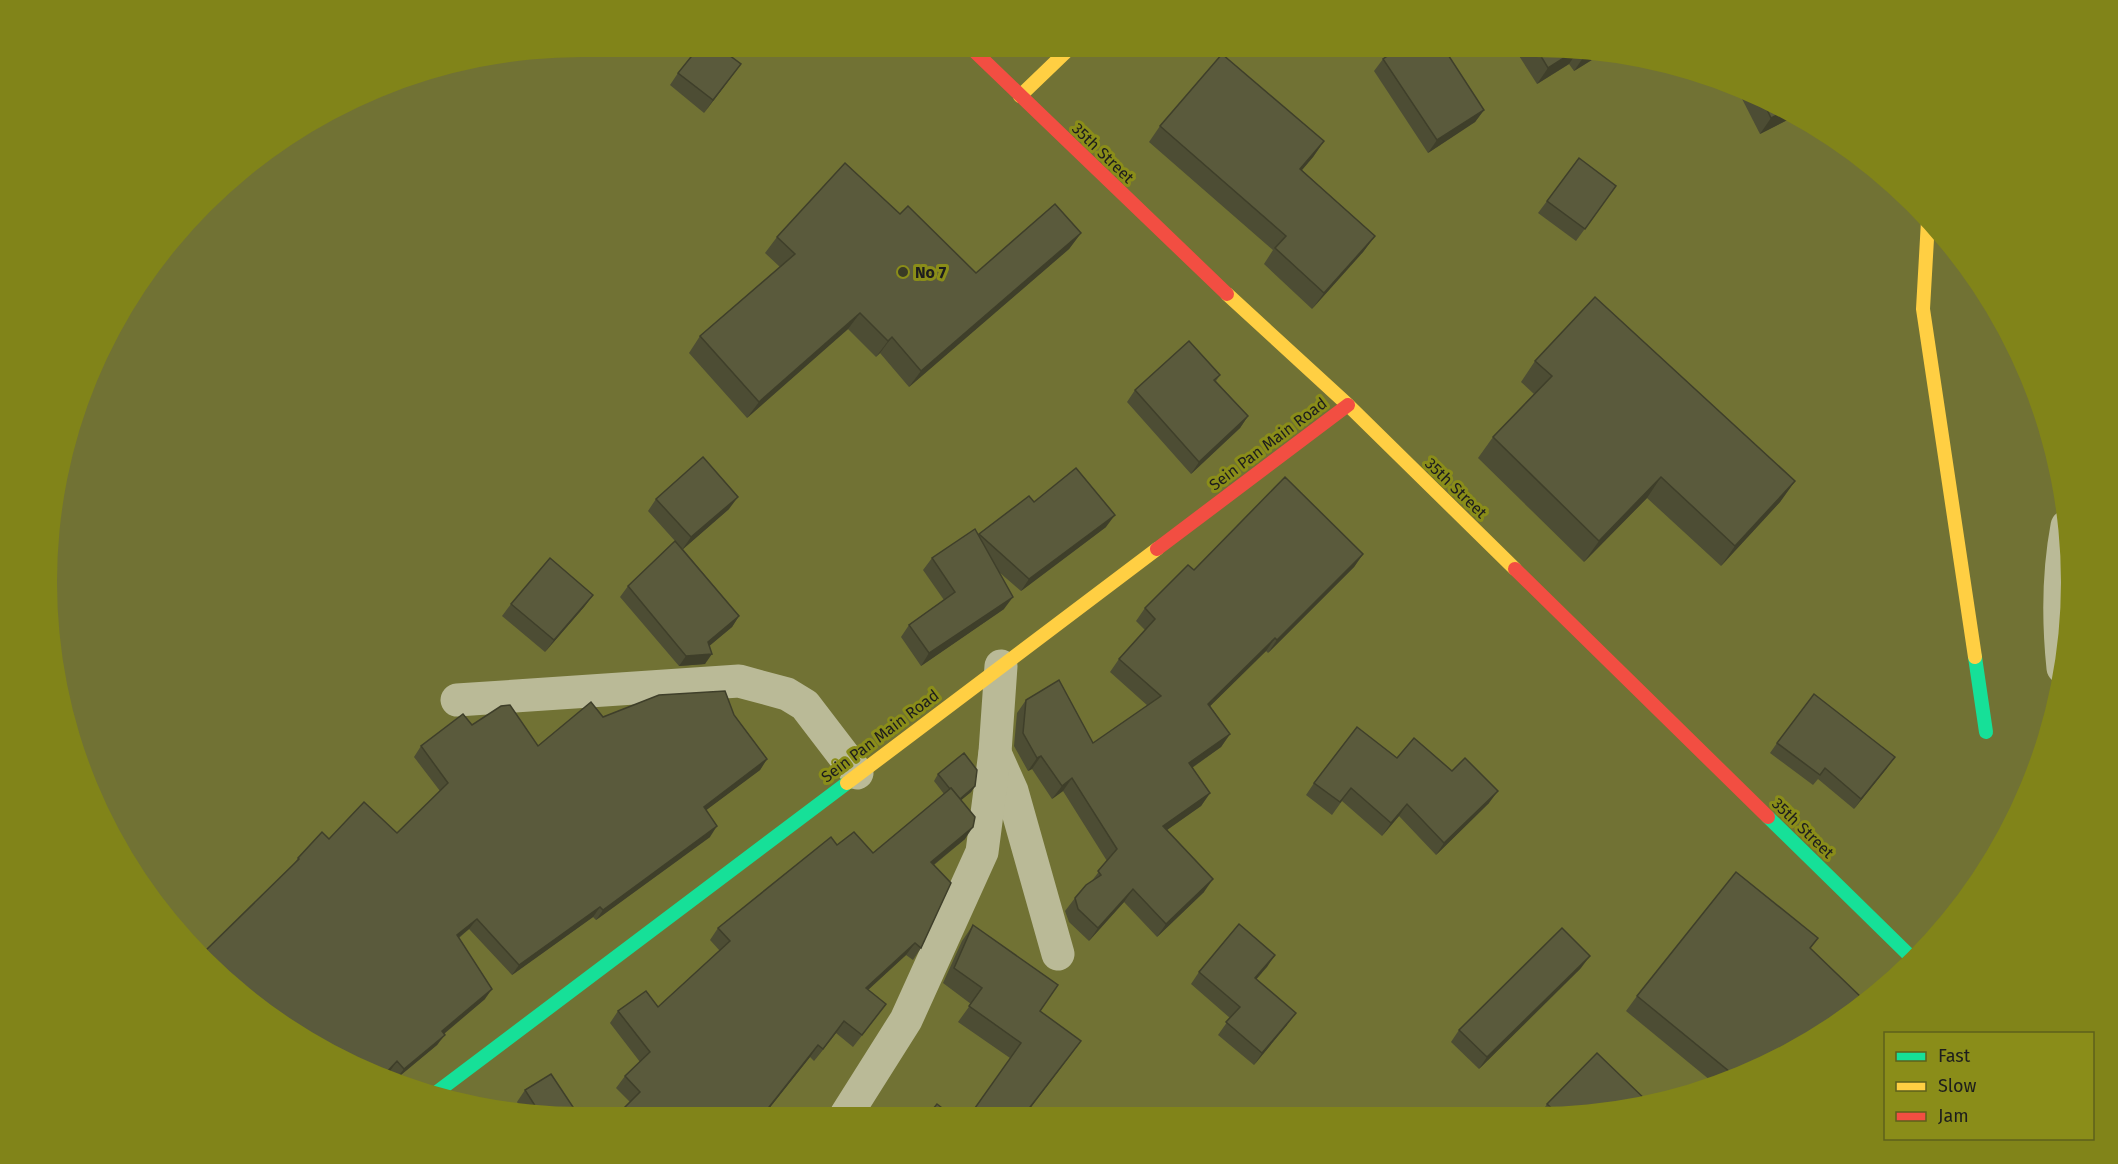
<svg xmlns="http://www.w3.org/2000/svg" width="2118" height="1164" font-family="'Fira Sans',sans-serif">
<style>
.lines{fill:none;stroke-linecap:round;stroke-linejoin:round}
.street{stroke:#baba97;stroke-width:33}
.fast{stroke:#16e098;stroke-width:14}
.slow{stroke:#ffcf43;stroke-width:14}
.jam{stroke:#f24e42;stroke-width:14}
.wall{fill:#4d4d34}
.shaded-wall{fill:#3f3f2a}
.building{fill:#5a5a3c;stroke:#3f3f2a;stroke-width:1.5}
.poi-dot{fill:#3a3b25;stroke:#8a8d19;stroke-width:2}
.labels{text-anchor:middle;dominant-baseline:central;stroke-width:6;stroke-linejoin:round;paint-order:stroke}
.street-label{font-size:16px;fill:#1d1d1d;stroke:#8a8d19}
.poi-label{font-size:16px;font-weight:bold;fill:#1d1d1d;stroke:#8a8d19;text-anchor:start}
</style>
<rect width="100%" height="100%" fill="#717234"/>
<g class="lines">
<g class="street">
<path d="M2063,668C2058,620 2058,574 2067,526"/>
<polyline points="457,700 739,681 787,694 805,705 857,773"/>
<polyline points="995,753 1012,791 1058,954"/>
<polyline points="846,1115 906,1020 982,852 995,752 1001,666"/>
</g>
<g class="fast">
<polyline points="1975,657 1986,732"/>
<polyline points="1768,817 1912,958"/>
<polyline points="433,1095 847,783"/>
</g>
<g class="slow">
<polyline points="1020,96 1071,47"/>
<polyline points="1928,221 1923,309 1975,657"/>
<polyline points="1227,294 1348,405 1515,569"/>
<polyline points="847,783 1157,549"/>
</g>
<g class="jam">
<polyline points="970,47 1227,294"/>
<polyline points="1157,549 1348,405"/>
<polyline points="1515,569 1768,817"/>
</g>
</g>
<g class="wall">
<polygon points="1514,48 1571,48 1603,53 1574,71 1569,64 1537,84"/>
<polygon points="1383,59 1484,110 1475,122 1428,153 1374,71"/>
<polygon points="678,73 732,76 704,113 670,85"/>
<polygon points="1738,91 1797,115 1760,134"/>
<polygon points="1160,126 1324,141 1313,157 1302,170 1375,236 1363,252 1312,309 1264,264 1273,250 1149,142"/>
<polygon points="1616,186 1576,241 1538,213 1547,201"/>
<polygon points="900,214 976,273 1081,233 1069,249 909,387 880,353 876,357 848,329 747,418 689,353 700,336 780,267 765,253 777,237"/>
<polygon points="1535,361 1795,481 1780,502 1721,566 1647,498 1584,562 1478,458 1493,437 1534,394 1521,382"/>
<polygon points="1220,375 1216,381 1248,416 1240,428 1191,474 1127,402 1135,390"/>
<polygon points="656,499 729,509 683,549 739,616 732,627 710,645 705,664 679,666 620,597 628,586 675,541 648,511"/>
<polygon points="1034,502 1106,527 1021,591 999,572 1004,609 921,666 901,637 909,625 944,600 923,570 932,558 979,534"/>
<polygon points="1363,554 1354,567 1268,653 1266,651 1210,706 1230,734 1221,747 1192,768 1210,793 1201,806 1167,830 1204,892 1157,937 1124,902 1089,941 1069,922 1065,911 1075,898 1091,882 1107,861 1063,791 1052,799 1032,769 1028,771 1014,746 1017,713 1026,700 1093,743 1148,706 1110,672 1119,659 1145,630 1136,621 1145,608 1194,570"/>
<polygon points="593,595 584,607 545,652 502,616 511,604"/>
<polygon points="734,715 767,759 760,770 706,810 710,837 596,920 593,917 512,975 469,929 459,938 485,999 444,1034 437,1045 396,1079 390,1071 291,868 298,858 329,839 397,833 440,791 414,757 421,746 472,725 538,746 603,717"/>
<polygon points="1777,743 1887,768 1854,809 1818,779 1813,785 1770,753"/>
<polygon points="1397,758 1489,803 1436,855 1399,816 1382,836 1342,801 1332,815 1306,795 1314,783"/>
<polygon points="938,774 975,786 971,792 961,800 965,839 934,865 921,948 913,960 906,955 868,990 877,1016 853,1047 836,1033 814,1061 810,1057 763,1116 616,1116 630,1102 616,1088 625,1076 640,1062 610,1023 618,1011 658,1007 720,951 710,940 718,928 837,845 873,853 944,794 934,781"/>
<polygon points="973,925 1040,1011 1070,1056 1010,1058 958,1022 971,1004 943,983 962,941"/>
<polygon points="1810,949 1834,1027 1716,1085 1626,1011 1637,996"/>
<polygon points="1275,955 1256,979 1287,1025 1254,1065 1218,1035 1230,1018 1191,984 1199,972"/>
<polygon points="1581,968 1479,1069 1451,1042 1459,1030"/>
<polygon points="525,1090 547,1116 523,1112 517,1102"/>
<polygon points="1547,1104 1606,1113 1541,1113"/>
</g>
<g class="shaded-wall">
<polygon points="1578,49 1579,49 1569,64 1537,84 1548,68"/>
<polygon points="1591,51 1603,53 1574,71 1585,55"/>
<polygon points="741,64 732,76 704,113 713,100"/>
<polygon points="1484,110 1475,122 1428,153 1437,140"/>
<polygon points="1785,111 1797,115 1760,134 1771,118"/>
<polygon points="1324,141 1313,157 1289,185 1300,169"/>
<polygon points="1081,233 1069,249 909,387 921,371"/>
<polygon points="1375,236 1363,252 1312,309 1324,293"/>
<polygon points="860,313 848,329 747,418 759,402"/>
<polygon points="892,337 880,353 876,357 888,341"/>
<polygon points="1248,416 1240,428 1191,474 1199,462"/>
<polygon points="1661,477 1647,498 1584,562 1599,541"/>
<polygon points="1795,481 1780,502 1721,566 1735,546"/>
<polygon points="738,497 729,509 682,550 691,537"/>
<polygon points="1115,515 1106,527 1021,591 1029,579"/>
<polygon points="1363,554 1354,567 1268,653 1277,640"/>
<polygon points="593,595 584,607 545,652 554,640"/>
<polygon points="1013,597 1004,609 921,666 929,653"/>
<polygon points="739,616 732,627 701,653 708,642"/>
<polygon points="1275,638 1266,651 1199,717 1208,704"/>
<polygon points="712,654 705,664 679,666 686,656"/>
<polygon points="1230,734 1221,747 1180,776 1189,763"/>
<polygon points="1041,756 1032,769 1028,771 1037,758"/>
<polygon points="1895,757 1887,768 1854,809 1861,799"/>
<polygon points="767,759 760,770 697,817 704,807"/>
<polygon points="1072,778 1063,791 1052,799 1062,786"/>
<polygon points="975,786 971,792 954,806 958,800"/>
<polygon points="1498,791 1489,803 1436,855 1444,843"/>
<polygon points="1210,793 1201,806 1154,839 1163,826"/>
<polygon points="1407,804 1399,816 1382,836 1391,823"/>
<polygon points="717,826 710,837 596,920 603,910"/>
<polygon points="973,827 965,839 922,874 931,862"/>
<polygon points="1213,879 1204,892 1157,937 1166,924"/>
<polygon points="1133,889 1124,902 1089,941 1098,928"/>
<polygon points="600,907 593,917 512,975 519,965"/>
<polygon points="477,919 469,929 449,945 457,935"/>
<polygon points="915,943 906,955 857,1000 866,988"/>
<polygon points="1275,955 1267,967 1247,990 1255,978"/>
<polygon points="1590,956 1581,968 1479,1069 1487,1057"/>
<polygon points="492,989 485,999 434,1042 442,1031"/>
<polygon points="1296,1013 1287,1025 1254,1065 1262,1053"/>
<polygon points="844,1021 836,1033 814,1061"/>
<polygon points="445,1035 437,1045 396,1079 404,1069"/>
<polygon points="1081,1041 1070,1056 1025,1115 1024,1115"/>
<polygon points="818,1045 810,1057 763,1116 762,1116"/>
<polygon points="397,1061 390,1071 386,1075 384,1075"/>
</g>
<g class="building">
<polygon points="699,47 718,47 741,64 713,100 678,73"/>
<polygon points="1401,47 1443,47 1484,110 1437,140 1383,59"/>
<polygon points="1536,48 1571,48 1578,49 1548,68"/>
<polygon points="1581,49 1591,51 1585,55"/>
<polygon points="1222,54 1324,141 1300,169 1375,236 1324,293 1275,248 1286,236 1160,126"/>
<polygon points="1763,101 1785,111 1771,118"/>
<polygon points="1579,158 1616,186 1585,229 1547,201"/>
<polygon points="845,163 900,214 908,206 976,273 1055,204 1081,233 921,371 892,337 888,341 860,313 759,402 700,336 795,254 777,237"/>
<polygon points="1595,297 1795,481 1735,546 1661,477 1599,541 1493,437 1552,376 1535,361"/>
<polygon points="1189,341 1220,375 1214,380 1248,416 1199,462 1135,390"/>
<polygon points="703,457 738,497 691,537 656,499"/>
<polygon points="1076,468 1115,515 1029,579 979,534 1029,496 1034,502"/>
<polygon points="1285,477 1363,554 1277,640 1275,638 1208,704 1230,734 1189,763 1210,793 1163,826 1213,879 1166,924 1133,889 1098,928 1078,909 1075,898 1086,885 1101,875 1098,871 1117,849 1072,778 1062,786 1041,756 1037,758 1023,733 1026,700 1059,680 1093,743 1161,696 1119,659 1155,619 1145,608 1188,565 1194,570"/>
<polygon points="975,529 1013,597 929,653 909,625 955,592 932,558"/>
<polygon points="675,541 739,616 708,642 712,654 686,656 628,586"/>
<polygon points="550,558 593,595 554,640 511,604"/>
<polygon points="725,691 734,715 767,759 704,807 717,826 603,910 600,907 519,965 477,919 457,935 492,989 442,1031 445,1035 404,1069 397,1061 384,1075 315,1046 202,954 299,859 298,858 322,832 329,839 364,802 397,833 448,783 421,746 463,714 472,725 501,706 510,705 538,746 591,702 603,717 659,695"/>
<polygon points="1814,694 1895,757 1861,799 1825,768 1820,775 1777,743"/>
<polygon points="1357,727 1397,758 1414,738 1452,771 1465,758 1498,791 1444,843 1407,804 1391,823 1351,788 1340,802 1314,783"/>
<polygon points="964,753 977,770 975,786 960,799 951,788 950,789 938,774"/>
<polygon points="951,788 975,817 973,827 931,862 951,883 921,948 915,943 866,988 886,1004 862,1035 844,1021 823,1049 818,1045 762,1116 616,1116 640,1092 625,1076 650,1052 618,1011 646,991 658,1007 730,941 718,928 831,837 837,845 854,832 873,853"/>
<polygon points="1736,872 1818,938 1810,948 1864,1000 1834,1027 1735,1076 1637,996"/>
<polygon points="1239,924 1275,955 1255,978 1296,1013 1262,1053 1226,1022 1240,1007 1199,972"/>
<polygon points="973,925 1058,985 1040,1011 1081,1041 1024,1115 970,1115 1021,1043 969,1006 982,988 954,968"/>
<polygon points="1562,928 1590,956 1487,1057 1459,1030"/>
<polygon points="1597,1053 1649,1103 1606,1113 1557,1113 1547,1104"/>
<polygon points="551,1074 579,1116 547,1116 540,1115 541,1115 525,1090"/>
<polygon points="937,1104 951,1115 928,1115"/>
</g>
<circle class="poi-dot" cx="903" cy="272" r="6"/>
<g class="labels">
<g class="street-label">
<text transform="translate(1103 153) rotate(44)">35th Street</text>
<text transform="translate(1268 444) rotate(-37)">Sein Pan Main Road</text>
<text transform="translate(1456 488) rotate(44)">35th Street</text>
<text transform="translate(880 736) rotate(-37)">Sein Pan Main Road</text>
<text transform="translate(1803 828) rotate(44)">35th Street</text>
</g>
<g class="poi-label">
<text x="915" y="272">No 7</text>
</g>
</g>
<path d="M0 0H2118V1164H0ZM582 57H1536A525 525 0 0 1 2061 582V582A525 525 0 0 1 1536 1107H582A525 525 0 0 1 57 582V582A525 525 0 0 1 582 57Z" fill="#818419" fill-rule="evenodd"/>
<rect x="1884" y="1032" width="210" height="108" fill="#8a8d19" stroke="#5e601b" stroke-width="1.5"/>
<rect x="1896" y="1052" width="30" height="9" fill="#16e098" stroke="#5e601b" stroke-width="1.5"/>
<text x="1938" y="1062" font-size="18" fill="#1d1d1d">Fast</text>
<rect x="1896" y="1082" width="30" height="9" fill="#ffcf43" stroke="#5e601b" stroke-width="1.5"/>
<text x="1938" y="1092" font-size="18" fill="#1d1d1d">Slow</text>
<rect x="1896" y="1112" width="30" height="9" fill="#f24e42" stroke="#5e601b" stroke-width="1.5"/>
<text x="1938" y="1122" font-size="18" fill="#1d1d1d">Jam</text>
</svg>
